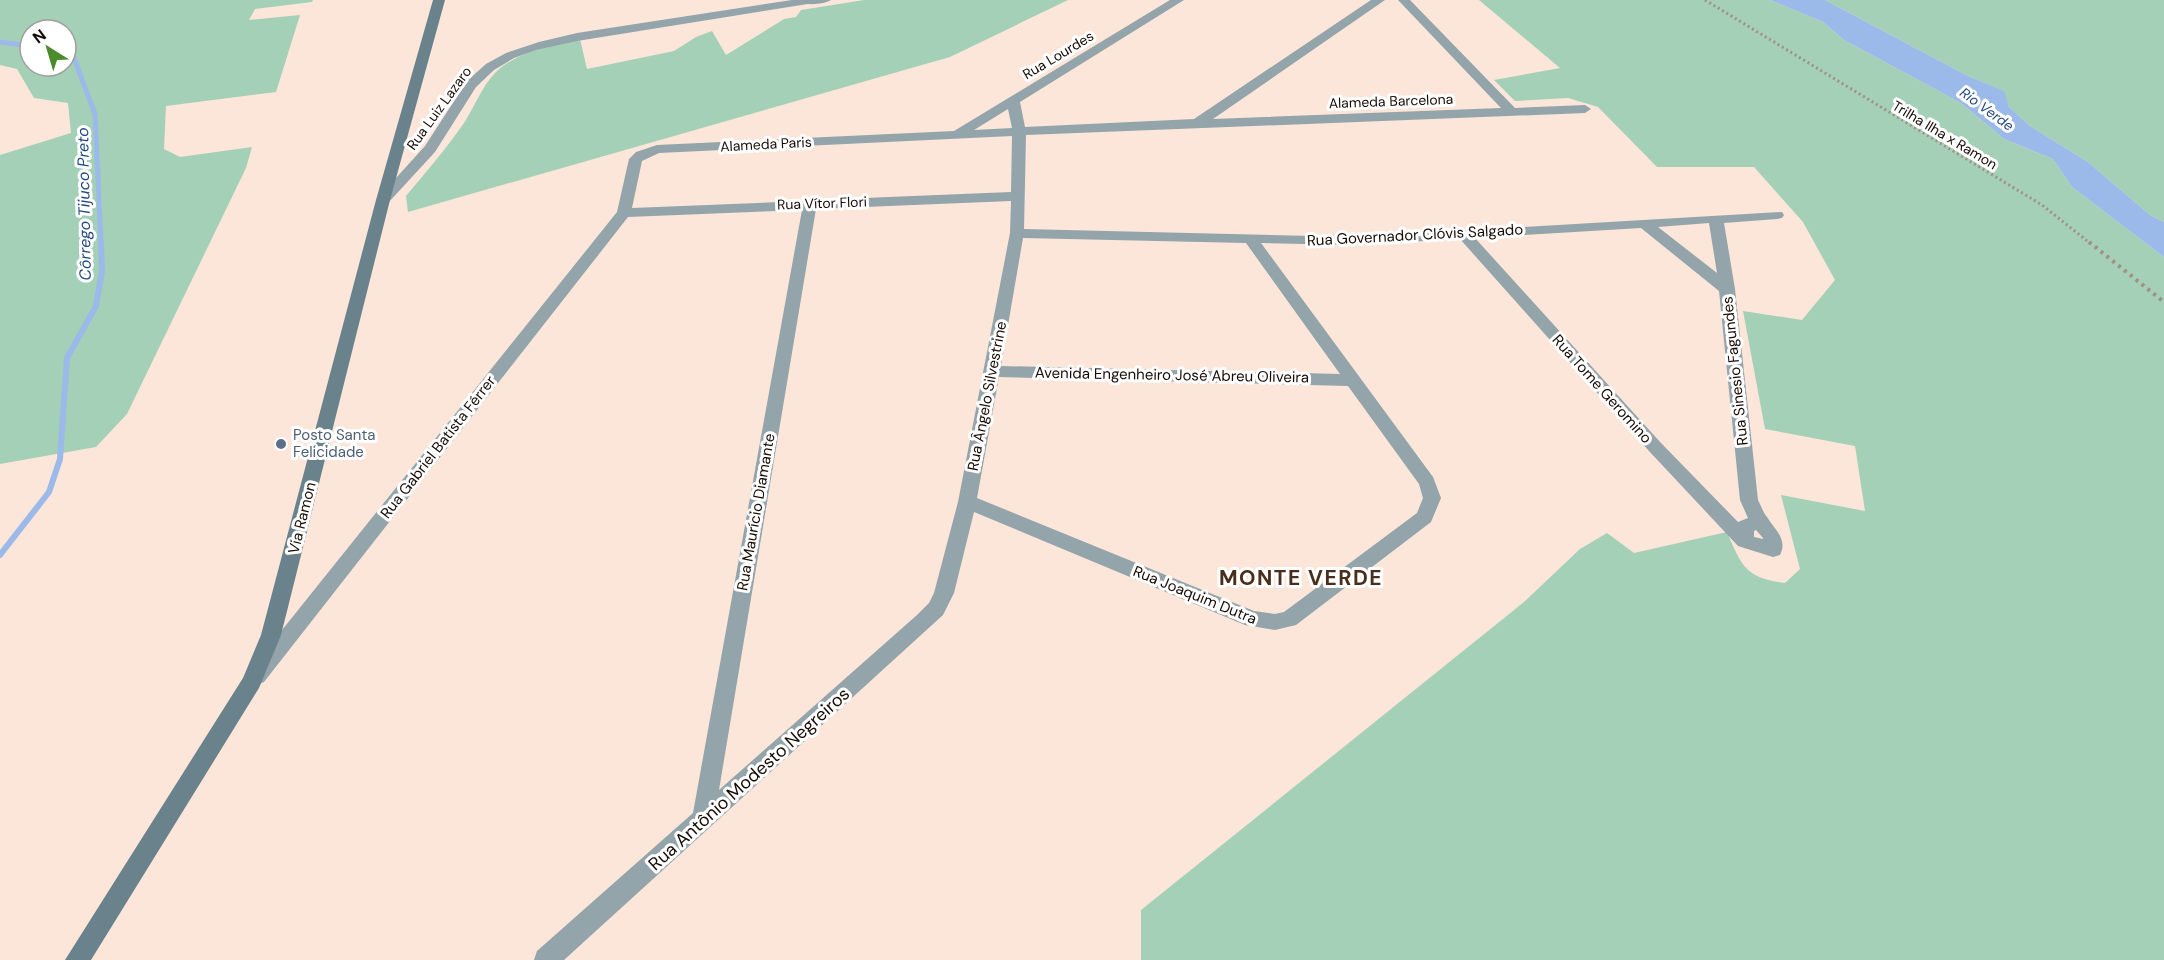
<svg xmlns="http://www.w3.org/2000/svg" width="2164" height="960" font-family="'DM Sans',sans-serif">
<style>
.green{fill:#a4d0b7;fill-rule:evenodd}
.water{fill:#9bbae9}
.lines{fill:none;stroke-linecap:round;stroke-linejoin:round}
.stream-far1{stroke:#9bbae9;stroke-width:5}
.stream{stroke:#9bbae9;stroke-width:6}
.path-far1{stroke:#a19085;stroke-width:3;stroke-dasharray:2 3;stroke-linecap:butt}
.path{stroke:#a19085;stroke-width:4;stroke-dasharray:3 4.5;stroke-linecap:butt}
.service{fill:#93a4ab;fill-rule:evenodd}
.minor{fill:#93a4ab;fill-rule:evenodd}
.secondary{fill:#69828c;fill-rule:evenodd}
.service-dot{fill:#5c6f8a;stroke:#fff;stroke-width:2}
.labels{text-anchor:middle;dominant-baseline:central;stroke-width:6;stroke-linejoin:round;paint-order:stroke}
.far-street-label{font-size:14px;fill:#170c05;stroke:#fff}
.far-water-label{font-size:14px;font-style:italic;fill:#234982;stroke:#fff}
.street-label{font-size:15px;fill:#170c05;stroke:#fff}
.service-label{font-size:15px;fill:#4e5e75;stroke:#fff;text-anchor:start}
.water-label{font-size:16px;font-style:italic;fill:#234982;stroke:#fff}
.near-street-label{font-size:18px;fill:#170c05;stroke:#fff}
.district-label{font-size:21px;font-weight:bold;letter-spacing:1.5px;fill:#492e1c;stroke:#fff}
</style>
<rect width="100%" height="100%" fill="#fbe6d9"/>
<g class="green">
<path d="M0,0H313L312,2L255,9L249,20L300,15L276,92L166,106L164,149L180,157L252,147L246,168L127,414L96,447L0,464V155L71,133L68,103L34,98L17,69L0,65ZM30,30H66V66H30Z"/>
<path d="M864,0H1068L950,57L408,212L406,196C426,172 446,149 464,123C477,103 485,77 506,64C528,49 554,45 580,39L587,69L674,51L696,37L712,31L726,55L784,19L796,17L801,10Z"/>
<path d="M1479,0H1770L1823,22L1844,40L1961,103L2004,139L2053,159L2072,187L2164,257V960H1141V910L1524,602L1580,549L1607,533L1634,553L1727,532C1742,567 1746,578 1785,583L1800,569L1781,495L1865,511L1855,446L1765,429L1743,311L1802,320L1835,280L1803,222L1754,167H1657L1598,107L1568,98L1515,101L1494,80L1560,68Z"/>
<polygon points="1825,0 2164,0 2164,222 2150,215 2088,162 2030,126 2009,107 2003,91 1968,76"/>
</g>
<polygon class="water" points="1770,0 1825,0 1968,76 2004,91 2009,107 2030,126 2088,162 2150,215 2164,222 2164,257 2072,187 2053,159 2004,139 1961,103 1844,40 1823,22"/>
<g class="lines">
<g class="stream-far1">
<polyline points="0,42 30,46"/>
<polyline points="66,52 72,53 95,114 101,244"/>
</g>
<polyline class="stream" points="0,555 49,492 60,459 67,358 96,306 102,271 101,242"/>
<polyline class="path-far1" points="1705,0 2042,205 2091,244"/>
<polyline class="path" points="2089,242 2164,302"/>
<path class="service" d="M802,0H831C824,4 808,6 801,2Z"/>
<g class="minor">
<polygon points="792,0 820,0 814,3 577,41 536,50 514,58 494,70 476,87 435,152 388,203 383,204 376,200 425,146 467,81 486,64 506,53 539,42 577,33"/>
<path d="M1170,0H1184L1020,102L1025,127L1194,119L1371,0H1385L1213,119L1501,108L1398,0H1410L1515,108L1585,105L1591,109L1585,113L1026,135L1024,229L1353,237L1782,212L1784,215L1782,218L1777,219L1724,223L1735,289L1758,500C1761,506 1763,512 1767,517C1775,530 1788,539 1780,555L1773,557L1738,546L1649,451L1460,239L1353,245L1261,243L1433,477L1441,498L1431,522L1296,625L1275,630L1245,625L974,512L954,593L943,615L564,960H534L537,951L693,813L802,210L628,217L264,682L257,685L250,682L247,676L250,670L617,212L629,159L636,152L657,145L954,131ZM1008,109L1012,128L974,130ZM1012,136L1011,192L815,200L810,199L804,201L632,208L642,161L659,153ZM1011,201L1010,233L958,502L934,593L929,603L917,615L719,790L816,209ZM1709,223L1717,273L1658,227ZM1641,228L1719,291L1740,500L1748,518L1738,522L1661,443L1475,238ZM1023,238L1246,243L1340,374L1001,366ZM999,377L1348,386L1419,484L1423,498L1417,513L1284,612L1275,614L1254,611L977,498ZM1756,530L1763,538V539L1754,537V531Z"/>
</g>
<polygon class="secondary" points="433,0 445,0 390,200 281,635 259,688 91,960 65,960 243,678 261,635 376,200"/>
</g>
<circle class="service-dot" cx="281" cy="444" r="6"/>
<g class="labels">
<g class="far-street-label">
<text transform="translate(1058 55) rotate(-31)">Rua Lourdes</text>
<text transform="translate(1391 101) rotate(-2)">Alameda Barcelona</text>
<text transform="translate(439 108) rotate(-54)">Rua Luiz Lazaro</text>
<text transform="translate(1945 135) rotate(31)">Trilha Ilha x Ramon</text>
<text transform="translate(766 144) rotate(-3)">Alameda Paris</text>
<text transform="translate(822 203) rotate(-2)">Rua Vítor Flori</text>
</g>
<g class="far-water-label">
<text transform="translate(1987 109) rotate(36)">Rio Verde</text>
</g>
<g class="street-label">
<text transform="translate(1415 235) rotate(-3)">Rua Governador Clóvis Salgado</text>
<text transform="translate(1735 371) rotate(-96)">Rua Sinesio Fagundes</text>
<text transform="translate(1172 375) rotate(1)">Avenida Engenheiro José Abreu Oliveira</text>
<text transform="translate(1602 389) rotate(48)">Rua Tome Geromino</text>
<text transform="translate(987 396) rotate(-79)">Rua Ângelo Silvestrine</text>
<text transform="translate(438 447) rotate(-52)">Rua Gabriel Batista Férrer</text>
<text transform="translate(756 512) rotate(-80)">Rua Maurício Diamante</text>
<text transform="translate(302 518) rotate(-76)">Via Ramon</text>
<text transform="translate(1195 595) rotate(22)">Rua Joaquim Dutra</text>
</g>
<g class="service-label">
<text x="293" y="435">Posto Santa<tspan x="293" dy="17">Felicidade</tspan></text>
</g>
<g class="water-label">
<text transform="translate(84 204) rotate(-91)">Côrrego Tijuco Preto</text>
</g>
<g class="near-street-label">
<text transform="translate(749 779) rotate(-42)">Rua Antônio Modesto Negreiros</text>
</g>
<g class="district-label">
<text x="1301" y="578">MONTE VERDE</text>
</g>
</g>
<g transform="translate(48 48) rotate(323)"><circle r="28" fill="#ffffff" stroke="#a29e9b" stroke-width="1.5"/>
<path d="M0-4.5L10 22L0 15L-10 22Z" fill="#4a8b2c"/>
<text y="-9" font-size="16" font-weight="bold" text-anchor="middle" fill="#170c05">N</text>
</g>
</svg>
